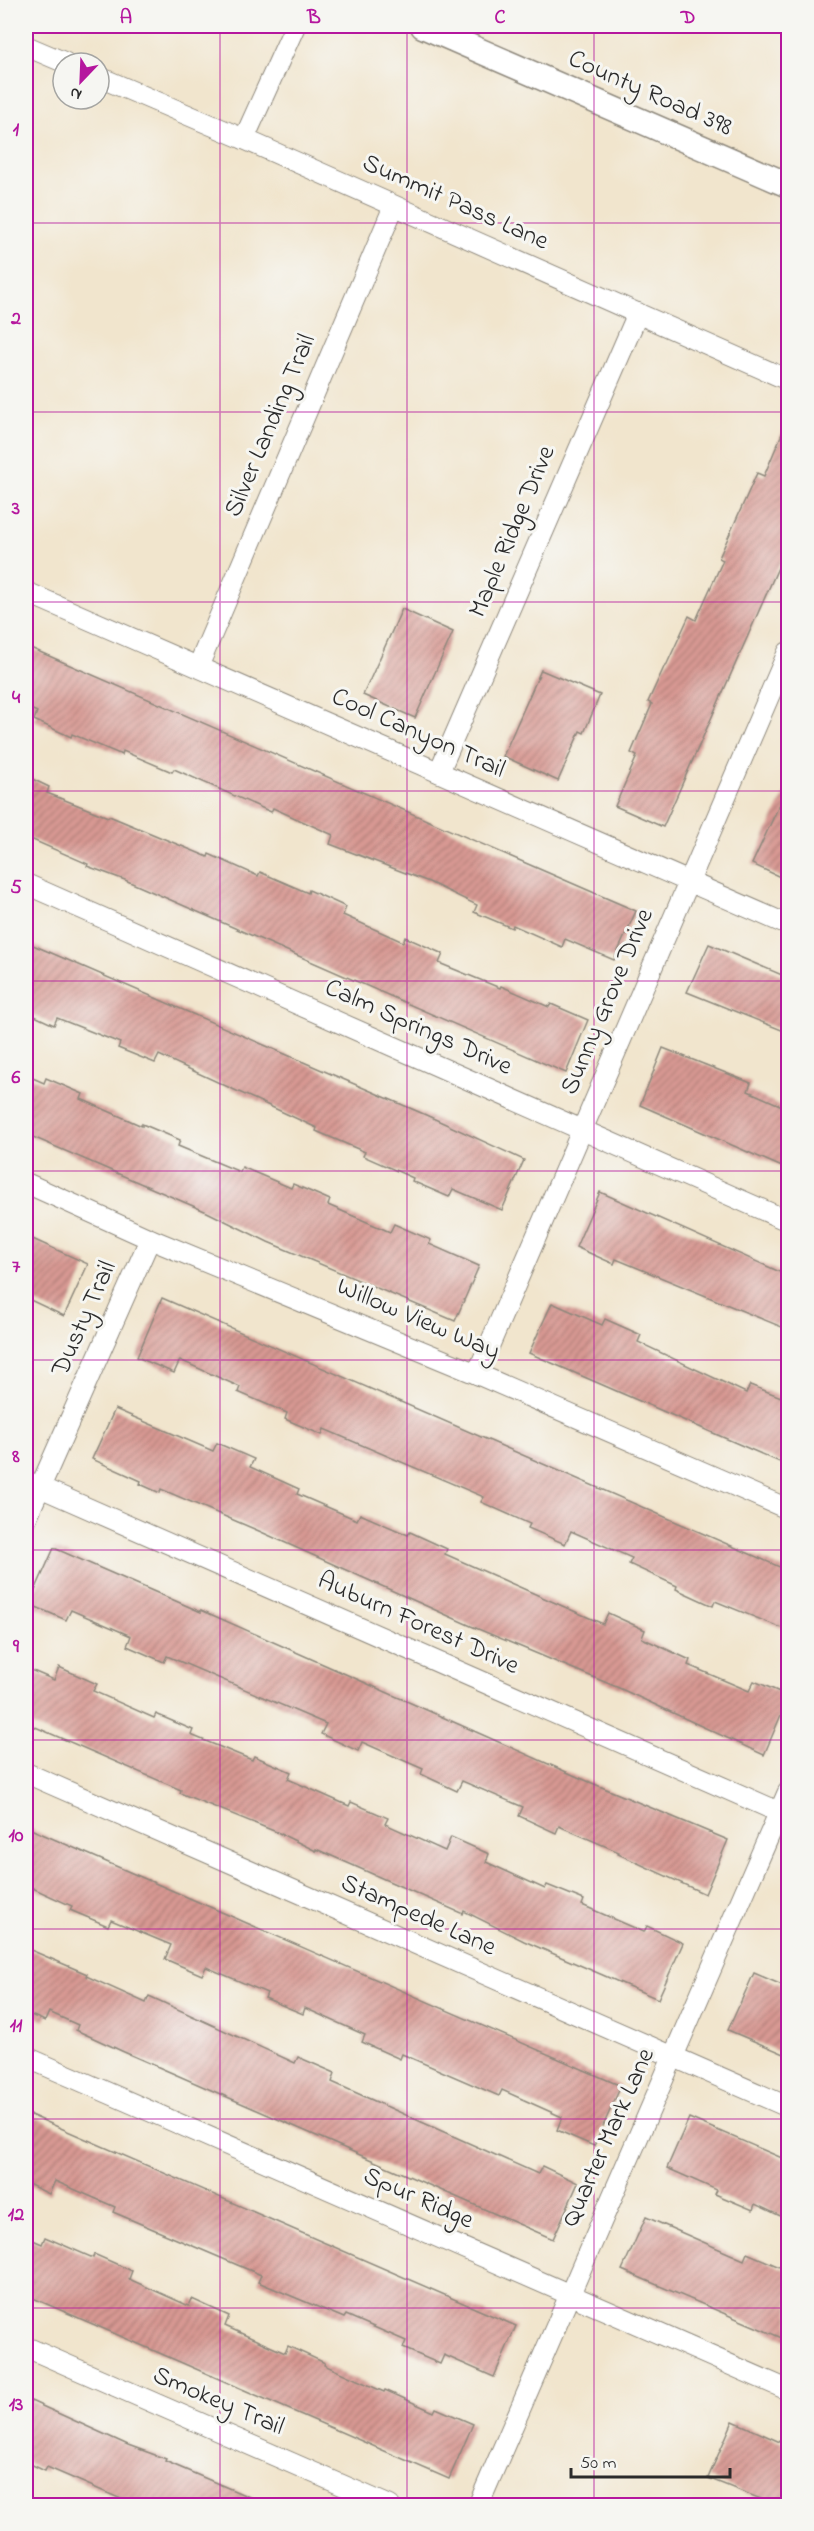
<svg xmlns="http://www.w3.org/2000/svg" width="814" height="2531" font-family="'Indie Flower',sans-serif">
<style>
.building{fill:url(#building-hatch)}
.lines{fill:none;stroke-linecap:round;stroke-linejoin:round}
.minor-casing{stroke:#8e887c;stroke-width:22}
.tertiary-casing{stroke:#8e887c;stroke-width:27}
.minor{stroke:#fff;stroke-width:20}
.tertiary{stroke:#fff;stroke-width:24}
.grid{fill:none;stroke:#b5179e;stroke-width:1.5;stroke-opacity:0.55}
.labels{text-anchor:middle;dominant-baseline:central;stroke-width:6;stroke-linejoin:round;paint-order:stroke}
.street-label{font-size:26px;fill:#2b2b2b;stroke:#f6f6f2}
.neatline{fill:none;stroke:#b5179e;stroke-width:2}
.grid-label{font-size:20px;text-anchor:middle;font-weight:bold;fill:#b5179e}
</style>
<defs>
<pattern id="building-hatch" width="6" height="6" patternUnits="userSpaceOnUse" patternTransform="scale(1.5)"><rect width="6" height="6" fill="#d89993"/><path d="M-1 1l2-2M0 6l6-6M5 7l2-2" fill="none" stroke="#af7d78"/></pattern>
</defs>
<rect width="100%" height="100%" fill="#f6f6f2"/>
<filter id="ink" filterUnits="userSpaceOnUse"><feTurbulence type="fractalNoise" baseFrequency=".0167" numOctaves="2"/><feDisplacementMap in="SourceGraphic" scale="12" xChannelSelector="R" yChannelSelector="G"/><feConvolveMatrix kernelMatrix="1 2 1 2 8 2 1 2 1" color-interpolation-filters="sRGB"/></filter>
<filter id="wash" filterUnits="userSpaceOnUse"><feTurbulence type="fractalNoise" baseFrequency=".008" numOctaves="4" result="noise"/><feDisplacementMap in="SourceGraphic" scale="24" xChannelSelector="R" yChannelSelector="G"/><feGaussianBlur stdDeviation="1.35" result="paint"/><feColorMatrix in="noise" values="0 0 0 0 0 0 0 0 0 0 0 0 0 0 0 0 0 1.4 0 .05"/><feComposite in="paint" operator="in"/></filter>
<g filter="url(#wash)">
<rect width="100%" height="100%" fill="#f1e5cd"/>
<g id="blocks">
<g class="building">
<polygon points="789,417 789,543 663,827 615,806 637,756 631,753 652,704 648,702 665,665 666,666 689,616 696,620 723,560 719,558 757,473 764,476"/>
<polygon points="402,609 453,632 415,718 363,695"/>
<polygon points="26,646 636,911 614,960 565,939 562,947 513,925 512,928 474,912 477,905 429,882 330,844 333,835 273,808 271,812 174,769 172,772 123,751 122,755 72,734 71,737 34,720 37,712 26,707"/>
<polygon points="541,670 600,695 584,733 580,731 558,781 503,756"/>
<polygon points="26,776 49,787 47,793 108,817 109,816 208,857 209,854 258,876 260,872 308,893 309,890 346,907 343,915 403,942 405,937 443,954 439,963 500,988 501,986 549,1007 551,1004 588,1020 566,1073 125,880 87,866 88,864 26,837"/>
<polygon points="789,784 789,881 752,864"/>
<polygon points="26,942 426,1115 524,1160 502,1210 453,1189 449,1197 412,1181 413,1178 363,1156 365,1152 316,1131 317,1128 159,1055 155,1063 118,1048 120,1043 57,1018 54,1025 26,1012"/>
<polygon points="709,944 789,978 789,1033 687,992"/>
<polygon points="663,1048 751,1083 748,1091 789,1109 789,1170 640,1105"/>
<polygon points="26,1075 44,1083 46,1078 83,1094 81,1099 142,1126 142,1124 180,1140 178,1146 240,1172 242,1167 291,1188 293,1184 330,1200 328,1205 390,1232 394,1224 431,1240 429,1244 479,1266 455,1321 268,1242 207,1212 26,1134"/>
<polygon points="600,1192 789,1276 789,1330 616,1259 614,1264 576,1247"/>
<polygon points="26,1236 88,1264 64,1316 26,1298"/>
<polygon points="162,1298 789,1571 789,1631 715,1601 713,1606 676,1589 677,1586 629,1564 632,1558 571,1531 565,1544 528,1528 530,1524 481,1502 484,1497 324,1429 322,1435 285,1419 287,1413 238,1392 240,1387 180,1360 174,1373 137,1357"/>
<polygon points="552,1303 602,1325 605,1319 641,1335 638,1342 746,1393 750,1385 789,1400 789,1466 529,1353"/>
<polygon points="115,1409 213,1451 217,1443 254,1459 250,1467 299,1489 297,1494 357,1520 360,1514 408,1535 410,1532 447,1549 445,1554 603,1624 608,1613 645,1630 642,1638 690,1660 688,1665 749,1691 754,1681 789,1696 764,1755 619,1688 471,1626 259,1531 161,1489 160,1493 140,1484 141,1481 92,1459"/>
<polygon points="54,1548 201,1612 201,1610 580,1778 728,1840 705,1894 618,1854 619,1852 559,1826 556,1833 519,1816 523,1807 462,1781 457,1791 421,1774 423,1769 362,1742 358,1751 321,1734 326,1724 167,1656 164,1662 127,1646 131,1636 71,1610 66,1620 29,1604"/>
<polygon points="59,1667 97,1684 93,1691 154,1718 156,1714 193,1730 191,1735 252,1760 254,1756 291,1772 288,1779 349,1806 351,1802 388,1818 385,1824 445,1851 451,1837 489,1854 486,1862 545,1889 547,1885 584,1900 582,1905 644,1932 647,1926 683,1943 658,1999 524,1941 464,1911 463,1914 316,1849 316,1851 279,1833 180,1793 181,1790 26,1723 26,1668 54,1680"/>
<polygon points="26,1827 621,2086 594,2146 557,2130 562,2117 502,2090 499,2096 402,2054 400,2059 362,2042 365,2035 305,2008 303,2014 265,1998 267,1993 206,1967 202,1975 165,1959 171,1945 111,1920 108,1926 70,1910 72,1906 26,1885"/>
<polygon points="26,1948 87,1974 86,1976 146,2003 149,1996 295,2063 298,2057 335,2073 332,2082 538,2174 542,2166 578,2183 553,2239 124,2052 76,2030 78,2025 49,2012 45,2021 26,2013"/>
<polygon points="754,1973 789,1988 789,2056 728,2030"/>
<polygon points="26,2113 516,2326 494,2377 444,2355 440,2364 403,2348 406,2341 346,2315 344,2318 258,2282 261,2275 113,2212 115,2207 55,2181 49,2194 26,2183"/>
<polygon points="689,2118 789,2161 789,2220 755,2204 753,2210 715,2194 717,2190 667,2168"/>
<polygon points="646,2217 744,2260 747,2253 789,2271 789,2341 622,2270"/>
<polygon points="26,2237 42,2244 45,2237 93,2258 94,2254 132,2271 129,2279 189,2306 192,2299 229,2316 225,2326 285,2353 288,2346 325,2363 324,2365 384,2392 385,2390 434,2412 436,2408 473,2424 449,2479 26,2295"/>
<polygon points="31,2401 128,2445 166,2459 165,2461 268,2505 135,2505 47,2467 45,2471 26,2462 26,2413"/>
<polygon points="733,2421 789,2446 789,2505 776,2505 708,2478"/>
</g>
</g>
</g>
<g filter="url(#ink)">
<use href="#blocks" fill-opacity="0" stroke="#8e887c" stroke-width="1.5"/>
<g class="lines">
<defs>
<g id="minor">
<polyline points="26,46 66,63"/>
<polyline points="99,77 244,139 788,380"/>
<polyline points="244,139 295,26"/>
<polyline points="26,592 788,925"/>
<polyline points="198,667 394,206"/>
<polyline points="439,772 638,313"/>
<polyline points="26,884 788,1221"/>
<polyline points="26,1183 150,1239 477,1374 788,1509"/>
<polyline points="477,1374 788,652"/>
<polyline points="26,1481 788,1816"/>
<polyline points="26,1519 150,1239"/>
<polyline points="26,1773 788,2107"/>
<polyline points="26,2057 788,2390"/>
<polyline points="26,2347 390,2506"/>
<polyline points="478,2506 788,1792"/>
</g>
<polyline id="tertiary" points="423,26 788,185"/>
</defs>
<use href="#minor" class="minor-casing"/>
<use href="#tertiary" class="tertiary-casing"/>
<use href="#minor" class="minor"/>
<use href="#tertiary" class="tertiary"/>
</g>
</g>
<path class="grid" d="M220,26V2506M407,26V2506M594,26V2506M26,223H788M26,412H788M26,602H788M26,791H788M26,981H788M26,1171H788M26,1360H788M26,1550H788M26,1740H788M26,1929H788M26,2119H788M26,2308H788"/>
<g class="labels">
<g class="street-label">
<text transform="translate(650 94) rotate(24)">County Road 398</text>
<text transform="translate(455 203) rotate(24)">Summit Pass Lane</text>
<text transform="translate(271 426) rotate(-67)">Silver Landing Trail</text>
<text transform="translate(513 532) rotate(-67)">Maple Ridge Drive</text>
<text transform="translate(418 734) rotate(24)">Cool Canyon Trail</text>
<text transform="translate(608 1002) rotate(-67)">Sunny Grove Drive</text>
<text transform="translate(418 1028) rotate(24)">Calm Springs Drive</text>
<text transform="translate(85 1319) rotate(-66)">Dusty Trail</text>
<text transform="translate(418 1320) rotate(23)">Willow View Way</text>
<text transform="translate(418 1624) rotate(24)">Auburn Forest Drive</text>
<text transform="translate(418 1916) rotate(24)">Stampede Lane</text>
<text transform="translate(609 2138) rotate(-66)">Quarter Mark Lane</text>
<text transform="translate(418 2199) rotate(24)">Spur Ridge</text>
<text transform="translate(218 2402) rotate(23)">Smokey Trail</text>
</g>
</g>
<rect width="814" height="2531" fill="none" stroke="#f6f6f2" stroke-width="66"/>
<g transform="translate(81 81) rotate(203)"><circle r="28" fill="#f6f6f2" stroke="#a5a5a2" stroke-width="1.5"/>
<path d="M0-4.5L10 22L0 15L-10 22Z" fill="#b5179e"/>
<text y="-9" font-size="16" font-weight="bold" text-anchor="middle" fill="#2b2b2b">N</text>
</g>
<path d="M571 2468v9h159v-9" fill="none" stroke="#2b2b2b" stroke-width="3"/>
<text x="580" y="2468" font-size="18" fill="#2b2b2b" stroke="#f6f6f2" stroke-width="4.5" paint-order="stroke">50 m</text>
<rect x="33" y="33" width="748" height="2465" class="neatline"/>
<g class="grid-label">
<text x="126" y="23">A</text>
<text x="314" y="23">B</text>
<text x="500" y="23">C</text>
<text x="688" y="23">D</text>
<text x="16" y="135">1</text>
<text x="16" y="324">2</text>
<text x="16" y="514">3</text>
<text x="16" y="703">4</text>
<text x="16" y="893">5</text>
<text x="16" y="1083">6</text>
<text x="16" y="1272">7</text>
<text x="16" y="1462">8</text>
<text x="16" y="1652">9</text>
<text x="16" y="1841">10</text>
<text x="16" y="2031">11</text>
<text x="16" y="2220">12</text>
<text x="16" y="2410">13</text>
</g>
</svg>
